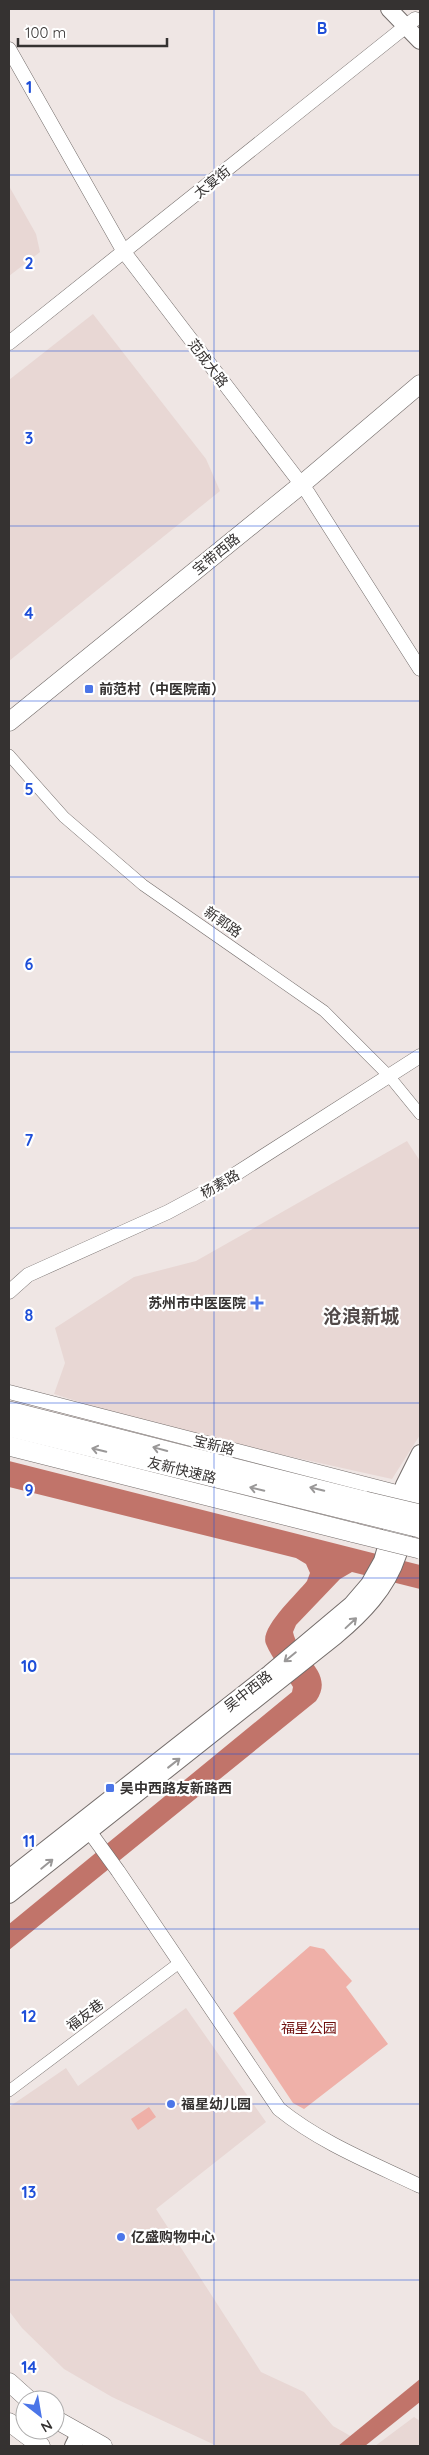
<svg xmlns="http://www.w3.org/2000/svg" width="429" height="2455" font-family="Quicksand,'Noto Sans SC',sans-serif">
<style>
.built{fill:#e8d7d4}
.green{fill:#efb0a8}
.water{fill:#c1746a}
.lines{fill:none;stroke-linecap:round;stroke-linejoin:round}
.minor-casing{stroke:#736c6a;stroke-width:12}
.tertiary-casing{stroke:#736c6a;stroke-width:15}
.secondary-casing{stroke:#736c6a;stroke-width:18}
.primary-casing{stroke:#736c6a;stroke-width:19}
.trunk-casing{stroke:#736c6a;stroke-width:20}
.minor{stroke:#fff;stroke-width:11}
.tertiary{stroke:#fff;stroke-width:14}
.secondary{stroke:#fff;stroke-width:16}
.primary{stroke:#fff;stroke-width:18}
.trunk{stroke:#fff;stroke-width:19}
.trunk-bridge-casing{stroke:#736c6a;stroke-width:20;stroke-linecap:butt}
.trunk-bridge{stroke:#fff;stroke-width:19}
.oneway{stroke:#9a9898}
.grid{fill:none;stroke:#1d4ed8;stroke-width:1;stroke-opacity:0.55}
.poi-dot{fill:#4b75e8;stroke:#fff;stroke-width:2}
.labels{text-anchor:middle;dominant-baseline:central;stroke-width:4.5;stroke-linejoin:round;paint-order:stroke}
.street-label{font-size:14px;fill:#353231;stroke:#fff}
.poi-label{font-size:14px;font-weight:bold;fill:#353231;stroke:#fff;text-anchor:start}
.park-label{font-size:14px;fill:#6f100e;stroke:#fff}
.district-label{font-size:19px;font-weight:bold;fill:#514948;stroke:#fff}
.grid-label{font-size:16px;text-anchor:middle;font-weight:bold;fill:#1d4ed8;stroke:#fff;stroke-width:4.5;stroke-linejoin:round;paint-order:stroke}
</style>
<rect width="100%" height="100%" fill="#efe6e4"/>
<g class="built">
<polygon points="9,186 36,234 40,252 9,276"/>
<polygon points="93,314 206,459 220,491 9,661 9,380"/>
<polygon points="407,1141 420,1161 420,1435 392,1479 165,1429 54,1394 65,1363 55,1328 134,1277 196,1261"/>
<polygon points="186,2008 266,2122 156,2209 261,2372 304,2392 333,2426 368,2446 217,2446 112,2397 64,2369 22,2328 9,2311 9,2107 66,2068 78,2086"/>
<polygon points="414,2417 420,2421 420,2446 375,2446"/>
</g>
<g class="green">
<polygon points="310,1946 324,1949 352,1981 346,1987 388,2044 304,2109 293,2103 233,2013"/>
<polygon points="149,2107 156,2117 138,2130 131,2119"/>
</g>
<g class="water">
<path d="M9,1461L420,1565V1589L352,1572L340,1579L296,1625L293,1632C298,1657 336,1672 316,1701L9,1950V1924L292,1692L293,1687C285,1673 272,1659 266,1644C259,1628 297,1594 307,1581L310,1573L306,1564L296,1558L9,1487Z"/>
<polygon points="420,2379 420,2402 365,2446 338,2446"/>
</g>
<g class="lines">
<defs>
<g id="minor">
<polyline points="9,755 64,817 143,885 324,1011 389,1076 420,1114"/>
<polyline points="9,2091 179,1963"/>
</g>
<g id="tertiary">
<polyline points="9,49 124,252 308,493 420,669"/>
<polyline points="9,343 415,19"/>
<polyline points="9,1292 28,1275 168,1212 220,1184 420,1056"/>
<polyline points="9,1392 412,1496"/>
<path d="M84,1824L118,1871L279,2109C321,2143 372,2163 420,2186"/>
</g>
<g id="secondary">
<polyline points="389,9 420,41"/>
<polyline points="9,1878 270,1673 351,1605 369,1584 382,1561 404,1485 420,1453"/>
<path d="M9,1895L336,1636C362,1614 387,1589 398,1555C407,1529 410,1503 420,1477"/>
<polyline points="73,2446 79,2434"/>
</g>
<g id="primary">
<polyline points="9,722 301,485 420,384"/>
<polyline points="9,2382 29,2400"/>
<polyline points="55,2419 103,2446"/>
<polyline points="9,2422 41,2446"/>
</g>
<g id="trunk">
<polyline points="9,1411 365,1501"/>
<polyline points="9,1427 355,1512"/>
<polyline points="9,1446 355,1533"/>
</g>
</defs>
<use href="#minor" class="minor-casing"/>
<use href="#tertiary" class="tertiary-casing"/>
<use href="#secondary" class="secondary-casing"/>
<use href="#primary" class="primary-casing"/>
<use href="#trunk" class="trunk-casing"/>
<use href="#minor" class="minor"/>
<use href="#tertiary" class="tertiary"/>
<use href="#secondary" class="secondary"/>
<use href="#primary" class="primary"/>
<use href="#trunk" class="trunk"/>
<defs>
<g id="trunk-bridge">
<polyline points="365,1501 420,1514"/>
<polyline points="355,1512 420,1528"/>
<polyline points="355,1533 420,1549"/>
</g>
</defs>
<use href="#trunk-bridge" class="trunk-bridge-casing"/>
<use href="#trunk-bridge" class="trunk-bridge"/>
</g>
<defs><path id="oneway-shaft" d="M-6 0H5M1.5-3L5.5 0L1.5 3" fill="none" stroke-width="1.6" stroke-linecap="round" stroke-linejoin="round" transform="scale(1.25)"/></defs>
<g class="oneway">
<use href="#oneway-shaft" transform="translate(160 1449) rotate(-165)"/>
<use href="#oneway-shaft" transform="translate(99 1450) rotate(-166)"/>
<use href="#oneway-shaft" transform="translate(257 1489) rotate(-166)"/>
<use href="#oneway-shaft" transform="translate(317 1489) rotate(-166)"/>
<use href="#oneway-shaft" transform="translate(351 1623) rotate(-43)"/>
<use href="#oneway-shaft" transform="translate(290 1657) rotate(141)"/>
<use href="#oneway-shaft" transform="translate(174 1763) rotate(-38)"/>
<use href="#oneway-shaft" transform="translate(47 1864) rotate(-39)"/>
</g>
<path class="grid" d="M214,9V2446M9,175H420M9,351H420M9,526H420M9,701H420M9,877H420M9,1052H420M9,1228H420M9,1403H420M9,1578H420M9,1754H420M9,1929H420M9,2104H420M9,2280H420"/>
<g class="poi-dot">
<rect x="84" y="684" width="10" height="10" rx="2.5"/>
<path d="M254.5 1295.5h5v5h5v5h-5v5h-5v-5h-5v-5h5z"/>
<rect x="105" y="1783" width="10" height="10" rx="2.5"/>
<circle cx="171" cy="2104" r="5"/>
<circle cx="121" cy="2237" r="5"/>
</g>
<g class="labels">
<g class="street-label">
<text transform="translate(212 182) rotate(-39)">太宴街</text>
<text transform="translate(208 363) rotate(53)">范成大路</text>
<text transform="translate(216 554) rotate(-39)">宝带西路</text>
<text transform="translate(223 922) rotate(35)">新郭路</text>
<text transform="translate(220 1184) rotate(-30)">杨素路</text>
<text transform="translate(214 1445) rotate(14)">宝新路</text>
<text transform="translate(182 1470) rotate(14)">友新快速路</text>
<text transform="translate(248 1691) rotate(-38)">吴中西路</text>
<text transform="translate(85 2015) rotate(-37)">福友巷</text>
</g>
<g class="poi-label">
<text x="99" y="689">前范村（中医院南）</text>
<text x="246" y="1303" text-anchor="end">苏州市中医医院</text>
<text x="120" y="1788">吴中西路友新路西</text>
<text x="181" y="2104">福星幼儿园</text>
<text x="131" y="2237">亿盛购物中心</text>
</g>
<g class="park-label">
<text x="309" y="2028">福星公园</text>
</g>
<g class="district-label">
<text x="361" y="1316">沧浪新城</text>
</g>
</g>
<g class="grid-label">
<text x="322" y="34">B</text>
<text x="29" y="93">1</text>
<text x="29" y="269">2</text>
<text x="29" y="444">3</text>
<text x="29" y="619">4</text>
<text x="29" y="795">5</text>
<text x="29" y="970">6</text>
<text x="29" y="1146">7</text>
<text x="29" y="1321">8</text>
<text x="29" y="1496">9</text>
<text x="29" y="1672">10</text>
<text x="29" y="1847">11</text>
<text x="29" y="2022">12</text>
<text x="29" y="2198">13</text>
<text x="29" y="2373">14</text>
</g>
<rect width="429" height="2455" fill="none" stroke="#353231" stroke-width="20"/>
<g transform="translate(40 2415) rotate(149)"><circle r="24" fill="#ffffff" stroke="#aeadad"/>
<path d="M0-4L9 19L0 12L-9 19Z" fill="#4b75e8"/>
<text y="-8" font-size="14" font-weight="bold" text-anchor="middle" fill="#353231">N</text>
</g>
<path d="M18 38v8h149v-8" fill="none" stroke="#353231" stroke-width="2.5"/>
<text x="25" y="38" font-size="15" fill="#353231" stroke="#ffffff" stroke-width="4" paint-order="stroke">100 m</text>
</svg>
